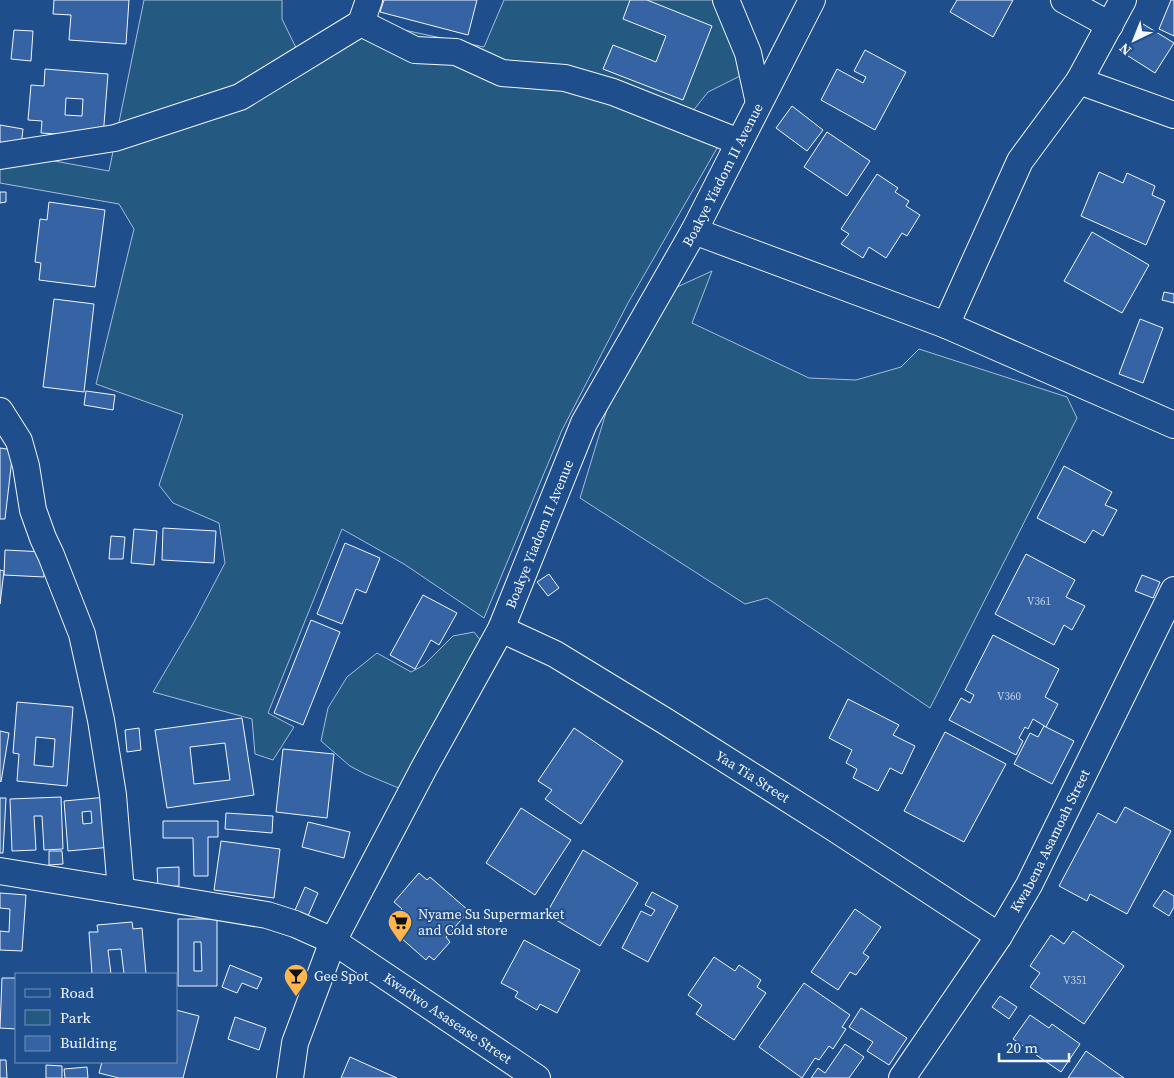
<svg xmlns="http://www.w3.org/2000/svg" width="1174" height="1078" font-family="'Source Serif 4',serif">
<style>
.green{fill:#245a82;stroke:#a8bbd7}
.building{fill:#3563a3;stroke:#f2f6ff;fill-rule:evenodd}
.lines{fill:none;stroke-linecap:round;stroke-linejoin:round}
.minor-casing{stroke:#f2f6ff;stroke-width:28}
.minor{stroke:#1f4e8c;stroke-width:26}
.labels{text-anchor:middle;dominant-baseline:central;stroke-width:4;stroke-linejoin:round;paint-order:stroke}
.number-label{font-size:11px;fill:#c3d1e8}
.street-label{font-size:14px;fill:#f2f6ff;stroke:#1f4e8c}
.poi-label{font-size:14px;fill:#f2f6ff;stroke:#1f4e8c;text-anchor:start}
</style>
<rect width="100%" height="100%" fill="#1f4e8c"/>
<g class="green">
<polygon points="144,0 282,0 282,19 303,62 371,23 484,47 504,0 718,0 744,74 708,92 692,112 720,143 628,303 562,430 484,618 404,564 342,529 268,713 294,727 273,760 255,754 252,719 153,692 193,624 225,563 219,523 173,503 159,485 183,415 96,384 134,229 119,204 0,183 0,151 109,171"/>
<polygon points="712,271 692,323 809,378 856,380 901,367 919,349 1067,397 1077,418 930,708 767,598 745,604 580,498 612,393 675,288"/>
<polygon points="474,632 481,641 401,789 365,774 350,766 321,741 328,708 347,677 377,653 411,672 424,665 453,636"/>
</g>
<g class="building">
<polygon points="54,0 129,0 126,44 69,40 71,15 53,14"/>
<polygon points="384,0 477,0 468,35 380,12"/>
<polygon points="630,0 647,0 712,26 683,100 603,69 613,45 656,62 666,36 623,19"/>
<polygon points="957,0 1013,0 993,37 950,12"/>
<polygon points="1171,0 1174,0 1174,36 1159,29"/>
<polygon points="1143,24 1174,43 1155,73 1125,54"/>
<polygon points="14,30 33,31 31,61 11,59"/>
<polygon points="865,50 906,72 875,130 821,100 837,69 863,83 866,77 854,71"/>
<path d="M45,69L108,74L103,137L41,133L42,121L28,120L31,85L44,86ZM66,98L83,99L82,116L65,115Z"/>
<polygon points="792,106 823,130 807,151 776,128"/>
<polygon points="0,125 23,129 21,146 0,144"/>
<polygon points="827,132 870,161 847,196 804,167"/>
<polygon points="1099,172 1123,183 1127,173 1155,186 1152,195 1165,201 1146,245 1081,216"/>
<polygon points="877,174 898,188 895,192 909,201 906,206 920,215 907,236 902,233 886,258 869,247 863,258 841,244 849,234 841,229"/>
<polygon points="0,192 6,192 6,202 0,203"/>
<polygon points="49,202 105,210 95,287 39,280 41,263 35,262 40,219 47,220"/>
<polygon points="1092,232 1149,265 1122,313 1064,281"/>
<polygon points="1164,292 1174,294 1174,303 1162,300"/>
<polygon points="54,299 94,304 84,392 43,387"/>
<polygon points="1140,319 1163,328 1143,383 1119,374"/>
<polygon points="86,391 115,395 113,410 84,405"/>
<polygon points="0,448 13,450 5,519 0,519"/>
<polygon points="1064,466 1112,492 1105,505 1117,510 1103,536 1093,530 1085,543 1037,518"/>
<polygon points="163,528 216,531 214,563 162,560"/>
<polygon points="134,529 157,531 154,565 131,563"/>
<polygon points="111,536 125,537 123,559 109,559"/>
<polygon points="345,543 380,558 366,593 356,589 342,624 317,614"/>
<polygon points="5,550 45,552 44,577 4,575"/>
<polygon points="1026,554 1075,580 1066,597 1085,606 1072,630 1064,625 1054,645 995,614"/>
<polygon points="0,570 4,571 0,604"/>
<polygon points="549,574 559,588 548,596 537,582"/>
<polygon points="1142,575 1160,582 1153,598 1135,591"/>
<polygon points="423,595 457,613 439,645 431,640 415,669 390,655"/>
<polygon points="311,620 340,632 303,725 274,713"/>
<polygon points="993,635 1059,669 1045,697 1058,704 1046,727 1033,719 1028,729 1025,727 1019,738 1023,741 1016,755 949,720 961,698 970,703 974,695 965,690"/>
<polygon points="848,699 899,725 893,735 915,746 902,774 890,768 878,791 853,778 857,769 846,763 852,750 829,738"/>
<path d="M17,702L73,707L67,786L17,781L19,754L13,753ZM36,737L55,739L53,767L34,765Z"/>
<path d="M242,718L254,795L167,808L155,730ZM225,743L230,780L194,784L190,747Z"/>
<polygon points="1044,726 1074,741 1052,784 1014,764 1030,733 1038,737"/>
<polygon points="139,728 141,750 127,752 125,730"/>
<polygon points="574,728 623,761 581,824 545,799 552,790 538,781"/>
<polygon points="0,731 9,733 1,782 0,781"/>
<polygon points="945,732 1006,764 964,842 904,811"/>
<polygon points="283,749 334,754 327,818 276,812"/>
<polygon points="61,797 63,849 44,850 42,816 34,816 36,850 12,851 10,799"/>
<path d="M107,797L111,847L68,851L64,801ZM91,811L92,823L83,824L82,812Z"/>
<polygon points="0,798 6,798 3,853 0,853"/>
<polygon points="1125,807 1171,831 1127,914 1090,894 1087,901 1059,886 1098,813 1116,823"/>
<polygon points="521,808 571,840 535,895 486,863"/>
<polygon points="226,813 273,816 272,833 225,829"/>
<polygon points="163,821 218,821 218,837 208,837 208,876 194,876 193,838 163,838"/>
<polygon points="308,822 350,832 344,858 302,847"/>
<polygon points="221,841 280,849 274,898 214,890"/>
<polygon points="583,850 638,883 600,946 546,914"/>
<polygon points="49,851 62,851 63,864 49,865"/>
<polygon points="179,867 179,886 158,887 157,868"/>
<polygon points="419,873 427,880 430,877 469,911 446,937 450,942 434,960 429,956 426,960 400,937 405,932 397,925 405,916 400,912 402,909 394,902"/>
<polygon points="305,887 318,893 308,916 295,910"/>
<polygon points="1164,890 1174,896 1174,907 1169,916 1153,906"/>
<polygon points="652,892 678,906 648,962 622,948 641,911 651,916 655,910 645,905"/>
<polygon points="0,893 26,895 22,951 0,950 0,931 9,932 10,909 0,908"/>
<polygon points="855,909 881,927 863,953 869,957 856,975 850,972 838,990 811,972"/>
<path d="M178,919H217V986H178ZM194,942H201L202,971H194Z"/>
<polygon points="132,922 133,929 142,928 146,974 124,974 121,949 108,950 111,974 92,974 89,932 98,932 97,925"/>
<polygon points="1073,931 1124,966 1084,1024 1030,987 1040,973 1030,966 1051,935 1064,944"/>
<polygon points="524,940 580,970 557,1013 540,1004 537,1010 515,997 518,992 501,983"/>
<polygon points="714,957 735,971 739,965 761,980 757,987 766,993 734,1040 696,1014 702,1005 688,995"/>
<polygon points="230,965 262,978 257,989 242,983 237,993 222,987"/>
<polygon points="2,978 16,978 16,1029 0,1028"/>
<polygon points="804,983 850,1015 842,1027 846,1029 833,1049 829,1046 819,1060 815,1058 802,1078 759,1047"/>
<polygon points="1000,996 1017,1007 1009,1019 992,1007"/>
<polygon points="861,1008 907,1038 889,1065 867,1051 873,1042 849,1027"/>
<polygon points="176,1010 199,1016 183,1078 119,1078 99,1073 102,1062 176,1062"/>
<polygon points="1030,1015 1049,1028 1052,1024 1080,1044 1061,1072 1013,1039"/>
<polygon points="235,1017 266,1028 259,1050 228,1039"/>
<polygon points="845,1044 864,1057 849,1078 811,1078 818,1068 825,1073"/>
<polygon points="1086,1051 1124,1078 1068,1078"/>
<polygon points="350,1057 397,1078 341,1078"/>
<polygon points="0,1060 6,1060 7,1078 0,1078"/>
<polygon points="46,1065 62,1066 62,1078 46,1078"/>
<polygon points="87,1067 88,1078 65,1078 64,1069"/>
</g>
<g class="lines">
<defs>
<g id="minor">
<polyline points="726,0 748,53 759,103"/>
<polyline points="1064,0 1110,25"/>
<polyline points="361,23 415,50 456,52 502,73 565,78 613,92 739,142"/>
<polyline points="1079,81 1174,115"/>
<polyline points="0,156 115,138 240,97 361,23 369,0"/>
<polyline points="694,231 946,325 1174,425"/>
<polyline points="946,325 1020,161 1079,81 1123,0"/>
<polyline points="0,411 19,441 26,466 33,510 43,538 51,555 82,634 101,720 113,795 121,891"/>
<path id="s1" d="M501,629L555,654L665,721L834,828L999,936"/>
<path id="s2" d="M0,871L121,891L267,915L295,924L333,941L537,1078"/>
<path id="s3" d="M290,1078L295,1043L333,941L424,768L501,629L584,423L694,231L812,0"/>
<path id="s4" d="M902,1078L999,936L1029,885L1174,590"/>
</g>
</defs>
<use href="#minor" class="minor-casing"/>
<use href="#minor" class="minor"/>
</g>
<defs>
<symbol id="supermarket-pin" viewBox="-11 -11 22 30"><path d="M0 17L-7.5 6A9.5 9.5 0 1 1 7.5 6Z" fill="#ffb74d" stroke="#1f4e8c"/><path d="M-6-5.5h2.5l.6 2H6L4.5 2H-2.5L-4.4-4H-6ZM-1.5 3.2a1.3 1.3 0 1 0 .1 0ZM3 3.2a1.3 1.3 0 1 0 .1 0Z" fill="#111"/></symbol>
<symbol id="bar-pin" viewBox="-11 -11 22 30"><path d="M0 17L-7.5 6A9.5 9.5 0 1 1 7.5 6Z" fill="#ffb74d" stroke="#1f4e8c"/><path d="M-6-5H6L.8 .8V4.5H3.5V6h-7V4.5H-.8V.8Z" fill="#111"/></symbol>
</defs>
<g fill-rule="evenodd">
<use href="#supermarket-pin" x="386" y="908" width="28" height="38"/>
<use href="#bar-pin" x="282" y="962" width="28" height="38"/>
</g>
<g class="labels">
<g class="number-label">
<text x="1039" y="601">V361</text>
<text x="1009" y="696">V360</text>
<text x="1075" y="980">V351</text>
</g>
<g class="street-label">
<text stroke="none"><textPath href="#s3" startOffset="1005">Boakye Yiadom II Avenue</textPath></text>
<text stroke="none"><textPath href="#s3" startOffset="601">Boakye Yiadom II Avenue</textPath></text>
<text stroke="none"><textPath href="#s1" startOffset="292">Yaa Tia Street</textPath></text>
<text stroke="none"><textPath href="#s4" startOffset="280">Kwabena Asamoah Street</textPath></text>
<text stroke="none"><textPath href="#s2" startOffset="480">Kwadwo Asasease Street</textPath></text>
</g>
<g class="poi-label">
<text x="418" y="914">Nyame Su Supermarket<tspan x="418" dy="16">and Cold store</tspan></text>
<text x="314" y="976">Gee Spot</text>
</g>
</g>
<rect x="15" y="973" width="162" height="90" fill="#1f4e8c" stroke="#7391ba"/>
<rect x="25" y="989" width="25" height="8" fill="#1f4e8c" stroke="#7391ba"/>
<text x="60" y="998" font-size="15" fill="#f2f6ff">Road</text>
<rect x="25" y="1010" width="25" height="15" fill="#245a82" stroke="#7391ba"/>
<text x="60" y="1023" font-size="15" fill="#f2f6ff">Park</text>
<rect x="25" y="1036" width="25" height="15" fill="#3563a3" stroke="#7391ba"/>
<text x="60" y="1048" font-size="15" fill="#f2f6ff">Building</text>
<g transform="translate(1134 40) rotate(223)" stroke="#1f4e8c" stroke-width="4" paint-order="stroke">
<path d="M0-4L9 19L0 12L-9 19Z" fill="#f2f6ff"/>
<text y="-8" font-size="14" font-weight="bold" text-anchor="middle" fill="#f2f6ff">N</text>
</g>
<path d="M999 1053v8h70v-8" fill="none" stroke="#f2f6ff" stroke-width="2.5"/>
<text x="1006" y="1053" font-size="15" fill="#f2f6ff" stroke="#1f4e8c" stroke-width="4" paint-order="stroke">20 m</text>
</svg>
